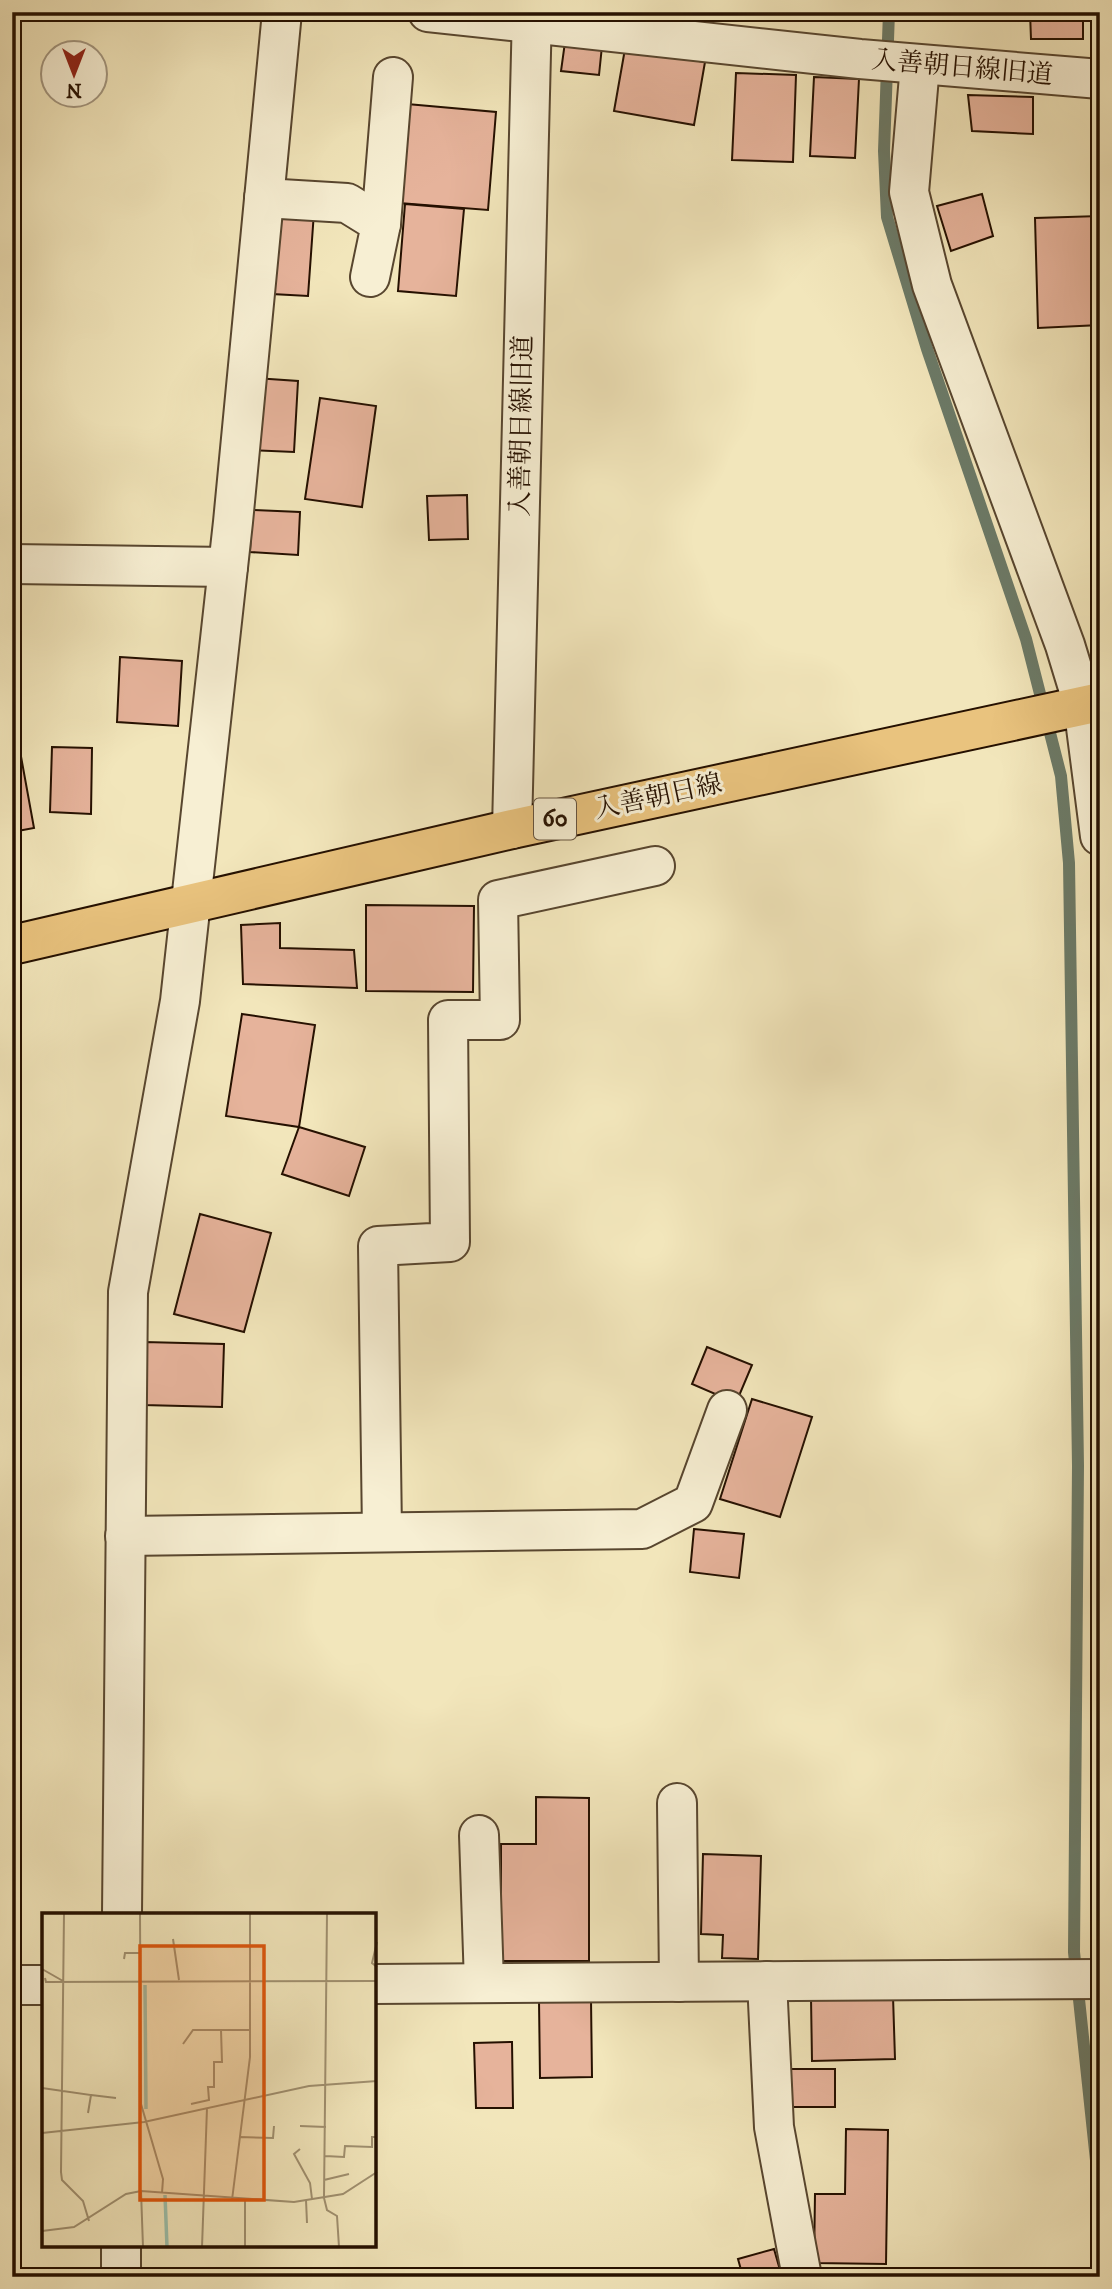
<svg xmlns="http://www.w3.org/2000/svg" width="1112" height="2289" font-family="'IM FELL DW Pica','Noto Serif JP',serif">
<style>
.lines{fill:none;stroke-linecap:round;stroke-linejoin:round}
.stream{stroke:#6c7a67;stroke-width:12}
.building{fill:#e6b39b;stroke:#251000;stroke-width:2}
.minor-casing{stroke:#58462f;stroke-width:42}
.major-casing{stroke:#251000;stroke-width:42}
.minor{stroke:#f7efd3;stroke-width:38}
.major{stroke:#e9c37e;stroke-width:38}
.labels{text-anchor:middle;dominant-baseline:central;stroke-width:6;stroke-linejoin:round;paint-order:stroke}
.shield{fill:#f7efd3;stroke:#64533f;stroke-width:2}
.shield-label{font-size:24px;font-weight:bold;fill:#251000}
.street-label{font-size:26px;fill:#251000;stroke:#f7efd3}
.inset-river{fill:none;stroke:#9cc0ab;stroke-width:3.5}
.inset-road{fill:none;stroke:#a09070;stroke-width:2}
.view{fill:#de550b;fill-opacity:0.15;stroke:#de550b;stroke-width:3.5}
.inset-edge{fill:none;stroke:#251000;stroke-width:3.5}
</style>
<rect width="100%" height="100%" fill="#f2e6bb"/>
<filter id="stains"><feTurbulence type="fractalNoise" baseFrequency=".00286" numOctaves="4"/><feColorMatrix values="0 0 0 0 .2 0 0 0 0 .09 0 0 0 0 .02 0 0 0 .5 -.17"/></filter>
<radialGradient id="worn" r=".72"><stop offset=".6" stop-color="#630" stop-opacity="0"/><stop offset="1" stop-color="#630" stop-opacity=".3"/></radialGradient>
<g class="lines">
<polyline class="stream" points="889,12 884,151 887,217 927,349 1026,639 1061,776 1069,863 1078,1466 1074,1952 1100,2198"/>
</g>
<g class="building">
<polygon points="12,12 21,12 15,82 12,82"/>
<polygon points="1030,12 1083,12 1083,39 1031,39"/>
<polygon points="565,42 602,46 599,75 561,71"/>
<polygon points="625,49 705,62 694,125 614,111"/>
<polygon points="736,73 796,75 793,162 732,160"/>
<polygon points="814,77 859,79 855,158 810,156"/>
<polygon points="968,95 1033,97 1033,134 972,131"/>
<polygon points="407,104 496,112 488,210 399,203"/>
<polygon points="982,194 993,236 951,251 937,206"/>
<polygon points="405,204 464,209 456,296 398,291"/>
<polygon points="278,210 314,212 308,296 272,294"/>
<polygon points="1100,216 1100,325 1038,328 1035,218"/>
<polygon points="255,378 298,381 294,452 251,450"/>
<polygon points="320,398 376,406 362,507 305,499"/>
<polygon points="467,495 468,539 429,540 427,496"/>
<polygon points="252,510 300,512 298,555 250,552"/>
<polygon points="120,657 182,661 178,726 117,722"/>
<polygon points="18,740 34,828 12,832 12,741"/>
<polygon points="52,747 92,748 91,814 50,812"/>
<polygon points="366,905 474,906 473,992 366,991"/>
<polygon points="280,923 280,948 354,950 357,988 243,984 241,925"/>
<polygon points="242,1014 315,1025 299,1127 226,1116"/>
<polygon points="299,1127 365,1147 349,1196 282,1174"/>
<polygon points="200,1214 271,1233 244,1332 174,1314"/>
<polygon points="144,1342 224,1344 222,1407 143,1405"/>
<polygon points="707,1347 752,1365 736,1403 692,1384"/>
<polygon points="752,1399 812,1417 780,1517 720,1499"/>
<polygon points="694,1529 744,1534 739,1578 690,1572"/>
<polygon points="536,1797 589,1798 589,1961 501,1961 501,1844 536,1844"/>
<polygon points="703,1854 761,1856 758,1959 722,1958 723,1935 701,1934"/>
<polygon points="893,1996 895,2059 812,2061 811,1998"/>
<polygon points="591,1999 592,2077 540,2078 539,2000"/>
<polygon points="512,2042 513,2108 476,2108 474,2043"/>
<polygon points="790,2069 835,2069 835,2107 791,2107"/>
<polygon points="846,2129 888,2130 886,2264 814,2263 815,2194 845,2194"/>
<polygon points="774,2249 782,2277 743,2277 738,2259"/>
</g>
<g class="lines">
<defs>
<g id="minor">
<polyline points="428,12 860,59 1100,79"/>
<polyline points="920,65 909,192 932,285 1065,645 1083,704 1100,836"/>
<polyline points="264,198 347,203 381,224 370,277"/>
<polyline points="381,224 393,77"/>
<polyline points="12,564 228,567"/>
<polyline points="512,829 532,12"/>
<polyline points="382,1532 378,1246 450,1242 448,1020 500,1020 498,900 655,866"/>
<polyline points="125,1536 642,1529 693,1503 727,1410"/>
<polyline points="677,1803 679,1982"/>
<polyline points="479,1835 484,1983"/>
<polyline points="122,1914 128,1292 180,1001 233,522 282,12"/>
<polyline points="767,1981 774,2127 802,2277"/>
<polyline points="374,1984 1100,1979"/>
<polyline points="12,1985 44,1985"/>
<polyline points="121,2277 121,2245"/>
</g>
<polyline id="major" points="12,945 512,829 1100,702"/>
</defs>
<use href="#minor" class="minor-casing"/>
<use href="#major" class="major-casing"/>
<use href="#minor" class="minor"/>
<use href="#major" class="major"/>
</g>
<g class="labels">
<rect class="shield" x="534" y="798.5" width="42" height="41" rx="5"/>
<g class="shield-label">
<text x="555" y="819">60</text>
</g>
<g class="street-label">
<text transform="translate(962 68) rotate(5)">入善朝日線旧道</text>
<text transform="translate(522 426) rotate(-89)">入善朝日線旧道</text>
<text transform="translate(658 797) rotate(-12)">入善朝日線</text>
</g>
</g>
<g transform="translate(42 1913)">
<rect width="334" height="334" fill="#f2e6bb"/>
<path class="inset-river" d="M103,72L104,196M123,282L125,334"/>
<path class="inset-road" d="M22,1L19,259L20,267L41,288L47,308M98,1L99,191L121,266L120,280M285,1L282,285L285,297L295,303L297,334M131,26L137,67M335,29L330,50L335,54M82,46L83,40H99M0,56L21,68M3,65L4,69L335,68M141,131L151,117H208M0,175L49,182L46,200M49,182L74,185M149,191L167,187L166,174H172V149H180L179,117M258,213L284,214M0,220L102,209L267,173L335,168M197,224L231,225L232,213M258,236L252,241L268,270L270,286M283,243L302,244L303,233L330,234V224H335M282,267L307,261M99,278L101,334M190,287L208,144V1M264,287L265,310M203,288V334M0,318L32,314L84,281L99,278L252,289L301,281L335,259M160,334L165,195"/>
<path class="view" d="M98,33H222V287H98Z"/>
<rect width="334" height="334" class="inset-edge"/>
</g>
<rect width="1112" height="2289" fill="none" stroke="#f2e6bb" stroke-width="42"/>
<rect x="14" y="14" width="1084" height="2261" fill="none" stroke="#251000" stroke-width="3.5"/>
<rect x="21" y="21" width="1070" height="2247" fill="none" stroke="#251000" stroke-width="2"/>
<g transform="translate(74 74) rotate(180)"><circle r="33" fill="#f7efd3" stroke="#a3967f" stroke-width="2"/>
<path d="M0-5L12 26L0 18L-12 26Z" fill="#8f2418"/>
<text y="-10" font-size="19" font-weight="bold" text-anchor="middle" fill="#251000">N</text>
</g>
<rect width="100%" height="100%" filter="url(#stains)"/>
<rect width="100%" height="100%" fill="url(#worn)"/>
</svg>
